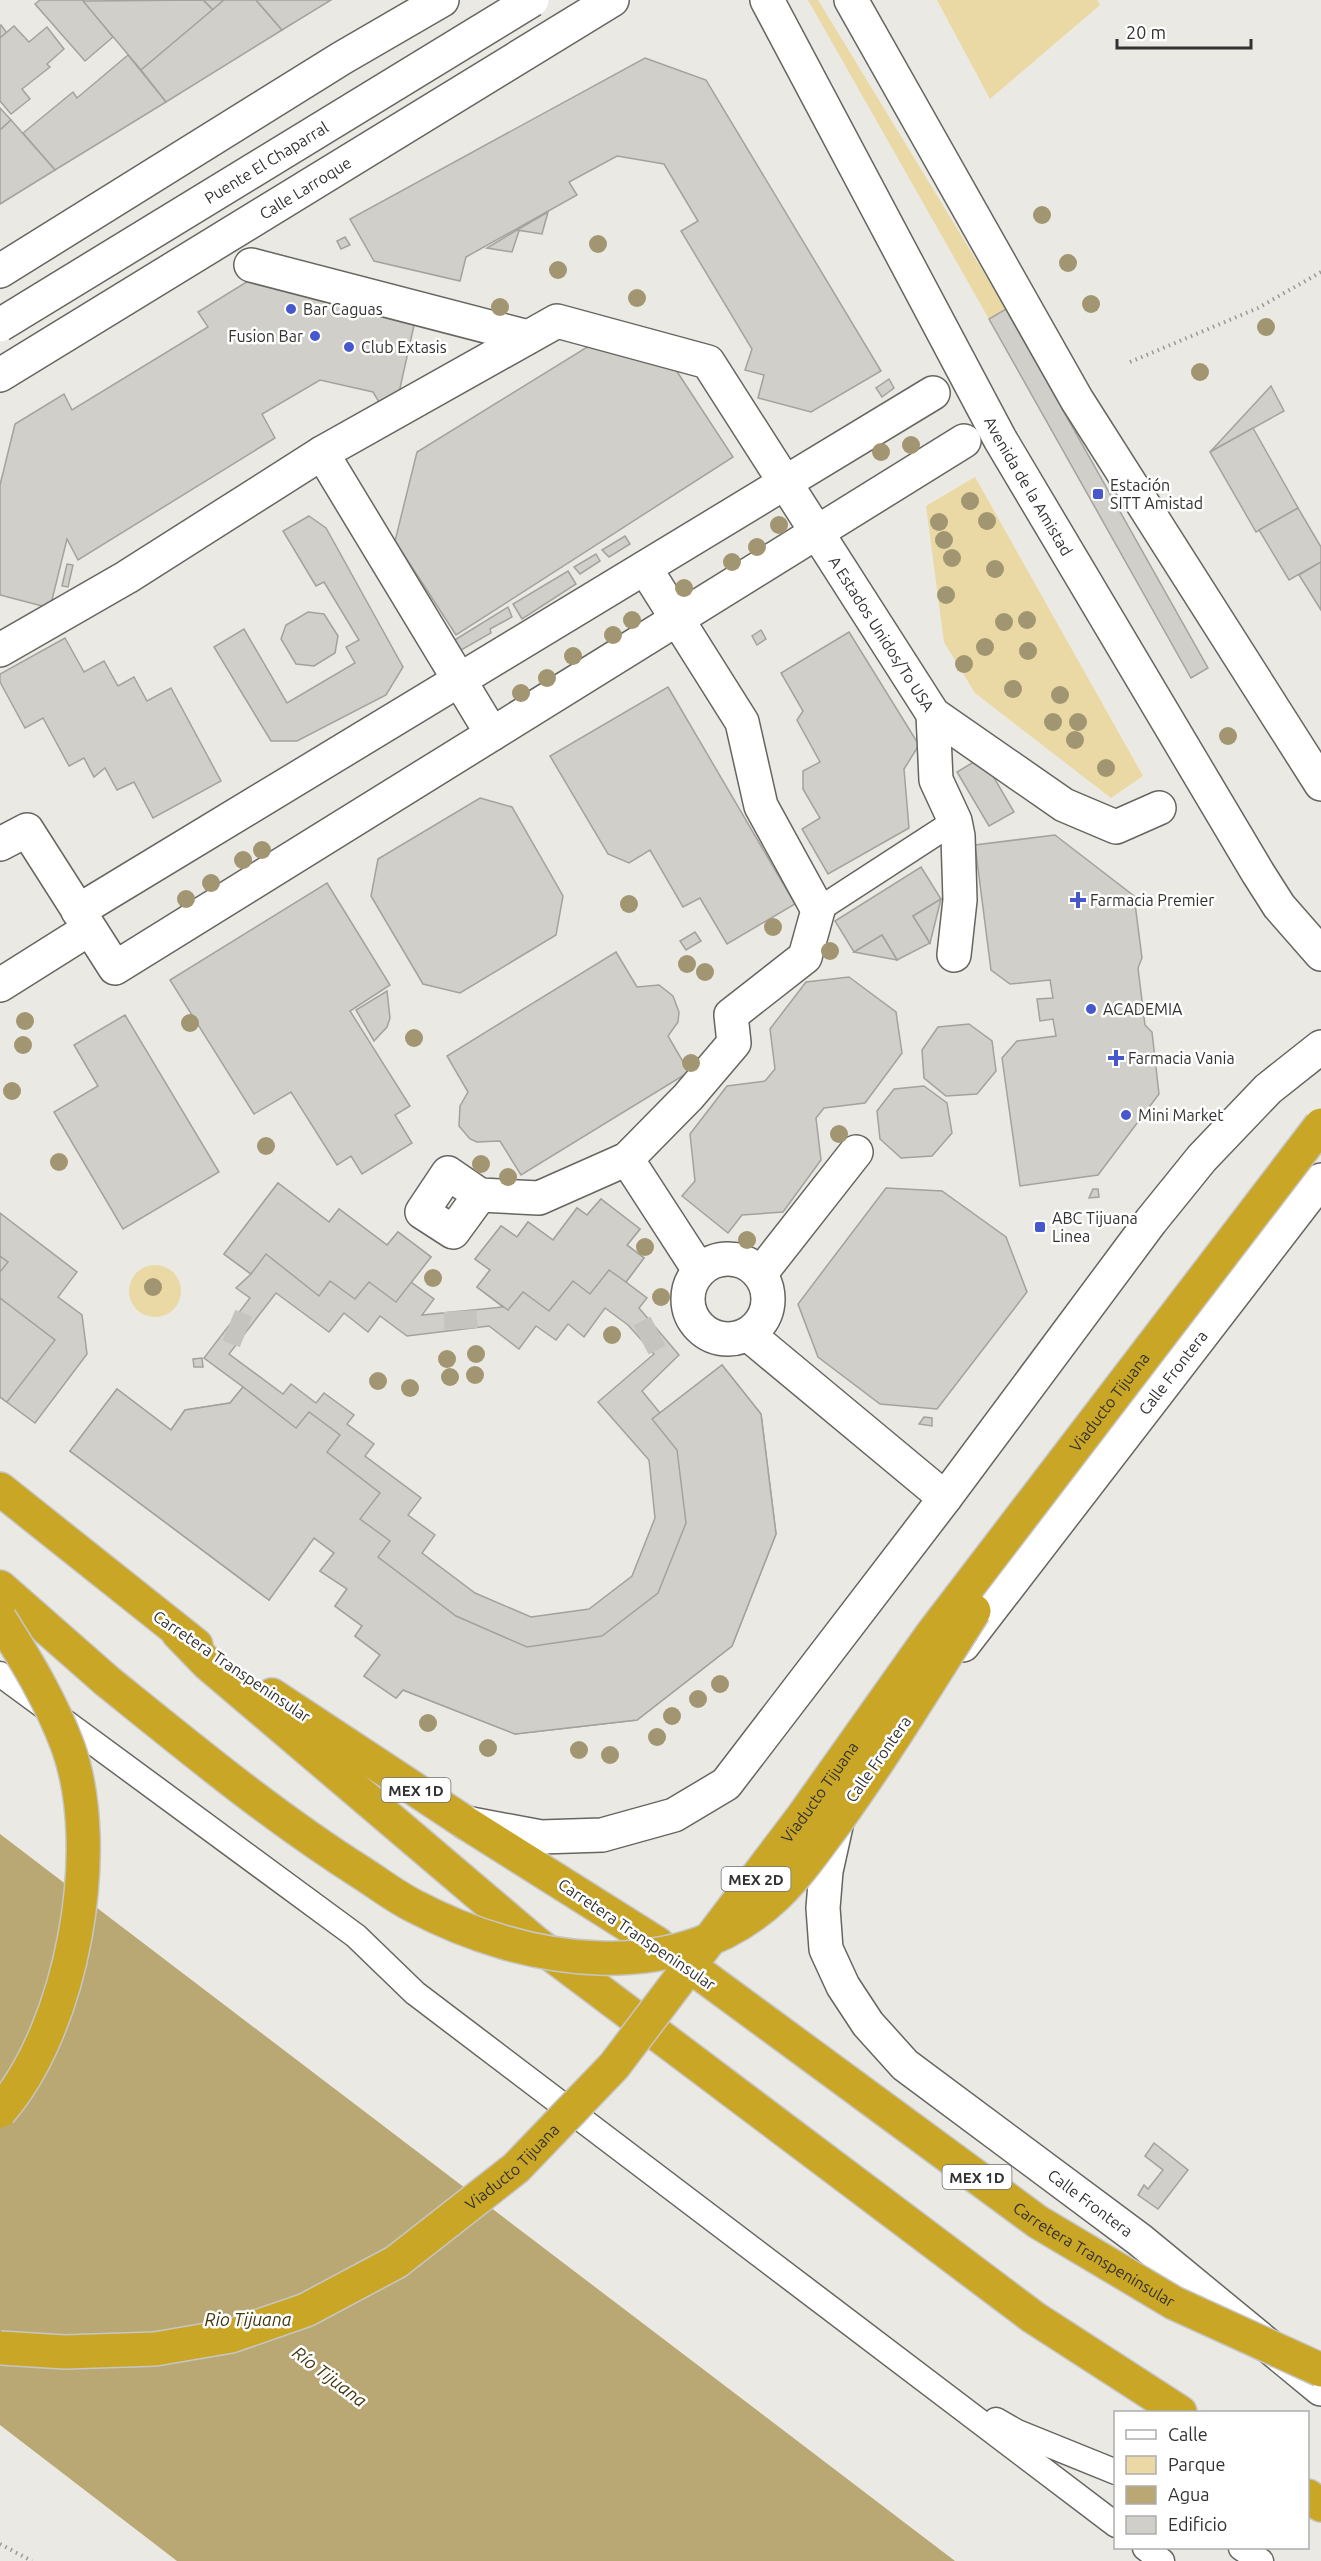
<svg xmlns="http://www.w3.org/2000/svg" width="1321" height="2561" font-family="Ubuntu,sans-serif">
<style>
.green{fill:#ead9a5}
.water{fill:#b9a874}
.building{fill:#d1cfc9;stroke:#a4a29c;stroke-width:1.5;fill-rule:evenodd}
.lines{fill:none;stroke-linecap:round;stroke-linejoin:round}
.street-tunnel{stroke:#c6c4bf;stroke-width:33;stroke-dasharray:33 16;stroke-linecap:butt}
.lane-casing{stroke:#66655f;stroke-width:27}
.street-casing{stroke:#66655f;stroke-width:36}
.secondary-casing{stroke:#66655f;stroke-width:36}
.highway-casing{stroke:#c6c6c5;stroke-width:36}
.path{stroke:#9b9995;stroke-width:4;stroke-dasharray:1.5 4.5;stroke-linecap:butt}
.lane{stroke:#fff;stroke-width:24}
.street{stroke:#fff;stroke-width:33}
.secondary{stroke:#fff;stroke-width:33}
.highway{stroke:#caa627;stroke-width:33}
.secondary-bridge-casing{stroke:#66655f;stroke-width:36;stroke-linecap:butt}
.highway-bridge-casing{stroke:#c6c6c5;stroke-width:36;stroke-linecap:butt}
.secondary-bridge{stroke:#fff;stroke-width:33}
.highway-bridge{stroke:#caa627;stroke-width:33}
.tree{fill:#a19671}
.poi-dot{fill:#4658cc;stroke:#fff;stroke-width:2}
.labels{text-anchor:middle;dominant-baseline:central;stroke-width:5;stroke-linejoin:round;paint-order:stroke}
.shield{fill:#fff;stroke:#70706e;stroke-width:1.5}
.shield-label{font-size:15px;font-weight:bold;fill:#333230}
.street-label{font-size:16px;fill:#333230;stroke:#fff}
.poi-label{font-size:16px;fill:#333230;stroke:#fff;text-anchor:start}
.water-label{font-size:18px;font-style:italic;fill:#45380e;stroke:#fff}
</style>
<rect width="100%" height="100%" fill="#ebe9e3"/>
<g class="green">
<polygon points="808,0 818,0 1006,309 989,319"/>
<polygon points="937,0 1097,0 1100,5 990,99"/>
<polygon points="975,477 1143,776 1111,798 975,693 944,642 926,506"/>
<circle cx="155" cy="1291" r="26"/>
</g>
<polygon class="water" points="0,1834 955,2561 177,2561 0,2425"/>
<g class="building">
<polygon points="40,0 83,0 113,37 85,61 35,4"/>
<polygon points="203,0 224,0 213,10"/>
<polygon points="203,0 213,10 141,70 83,1"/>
<polygon points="224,0 256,0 282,30 166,102 141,70"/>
<polygon points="256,0 331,0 282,30"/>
<polygon points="1,25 7,33 0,38 0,26"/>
<polygon points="14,26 29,42 47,27 64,49 47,64 50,67 22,89 30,99 11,114 0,101 0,38"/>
<polygon points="128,55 166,102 55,170 23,133 73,92 77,98"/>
<polygon points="645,58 706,80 881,371 811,412 758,398 764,375 745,370 752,349 681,231 698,221 664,164 617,156 569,182 577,195 466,257 460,281 374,261 350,219"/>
<polygon points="0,108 11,120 0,130"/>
<polygon points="11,120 55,170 0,204 0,130"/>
<polygon points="548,212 542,234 517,230"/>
<polygon points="517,230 519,231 512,252 487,248"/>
<polygon points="345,237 350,245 341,249 337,241"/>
<polygon points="248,281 415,321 398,397 382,407 373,392 320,380 262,414 275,438 78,560 67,539 50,608 0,595 0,485 15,424 64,394 72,410 208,327 198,312"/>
<polygon points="1006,309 1208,668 1191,678 989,319"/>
<polygon points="592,344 674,367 733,457 456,635 395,541 417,452"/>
<polygon points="889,379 894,388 882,397 876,388"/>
<polygon points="1271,386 1284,411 1210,452"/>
<polygon points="1253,428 1298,508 1256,532 1210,452"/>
<polygon points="1298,508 1321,547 1321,562 1289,580 1259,530"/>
<polygon points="309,516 326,528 403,667 386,695 297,741 271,741 214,647 244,629 287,703 355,663 346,647 359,640 324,582 316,586 283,531"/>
<polygon points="625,536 630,544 609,557 602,550"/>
<polygon points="596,554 600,561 580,574 574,567"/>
<polygon points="1321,562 1321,610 1299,575"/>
<polygon points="67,564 73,565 68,587 62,586"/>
<polygon points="568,571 576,584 522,619 513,604"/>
<polygon points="508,607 512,617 490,629 491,633 449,657 453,641"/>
<polygon points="308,612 324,614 338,636 335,653 314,666 296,664 281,639 286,625"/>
<polygon points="761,630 766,639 757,645 752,636"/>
<polygon points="849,632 919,745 904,769 909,828 828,874 802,829 820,818 803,789 803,771 820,762 797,720 803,711 781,673"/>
<polygon points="65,638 84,672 104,661 118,686 134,677 147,701 171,688 221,781 153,818 134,782 117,790 105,768 94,777 84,758 69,766 43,718 25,728 0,682 0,674"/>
<polygon points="668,687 795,904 727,944 700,898 683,907 650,850 629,863 608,854 550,756"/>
<polygon points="982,757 1014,812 989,826 957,772"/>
<polygon points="480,798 512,807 563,896 556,935 460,993 423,984 371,896 378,859"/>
<polygon points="1055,835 1134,896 1142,958 1138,968 1145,1025 1152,1032 1159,1094 1098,1175 1020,1186 1002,1058 1017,1041 1056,1036 1053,1019 1040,1021 1037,999 1053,998 1050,980 1010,984 991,970 975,845"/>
<polygon points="921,867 941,899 913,916 930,943 897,960 882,935 854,952 835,921"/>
<polygon points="327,883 390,985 350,1011 410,1106 395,1115 412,1143 362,1174 351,1156 337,1165 291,1092 254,1114 170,980"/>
<polygon points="941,899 930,943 913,916"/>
<polygon points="695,932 701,941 686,950 680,941"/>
<polygon points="882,935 897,960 854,952"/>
<polygon points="616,952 637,987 659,985 673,996 679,1012 678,1022 668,1036 689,1072 521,1175 500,1141 477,1142 470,1139 459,1126 460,1106 468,1092 447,1056"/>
<polygon points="849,977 896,1012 902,1053 865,1103 824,1108 816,1118 821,1160 783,1212 742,1215 728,1233 682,1196 695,1181 690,1134 727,1086 765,1081 775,1069 770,1029 806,982"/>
<polygon points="387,991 390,1018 387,1027 374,1041 356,1010"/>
<polygon points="125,1015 219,1172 123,1229 54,1112 98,1086 74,1045"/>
<polygon points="969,1024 992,1041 996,1071 977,1094 946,1096 924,1078 922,1050 938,1027"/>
<polygon points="924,1086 947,1103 952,1133 932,1156 901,1158 880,1139 877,1111 894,1089"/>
<path d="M278,1183L329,1222L339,1209L387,1245L398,1232L431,1257L411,1282L434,1299L422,1315L503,1307L477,1287L490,1270L475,1259L501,1226L517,1237L528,1222L553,1240L577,1208L587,1215L601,1199L640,1229L627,1245L644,1258L626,1282L647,1298L639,1308L679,1355L642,1391L660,1413L722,1365L761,1414L776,1534L732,1646L637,1720L515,1734L403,1690L396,1698L364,1676L380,1655L355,1636L362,1626L335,1606L347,1589L320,1571L334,1553L314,1538L269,1600L70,1451L117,1389L171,1430L185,1410L230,1403L243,1387L204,1358L250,1298L236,1288L251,1274L224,1254ZM276,1293L329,1332L344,1313L368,1332L380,1316L407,1336L489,1326L519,1349L536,1326L556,1340L568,1324L584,1337L605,1308L628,1325L654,1354L598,1402L649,1460L655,1518L632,1576L589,1609L531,1617L475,1593L422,1553L435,1535L408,1515L421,1498L365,1456L374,1444L347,1424L354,1415L324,1393L316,1403L291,1384L283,1394L229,1354Z"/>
<polygon points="278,1183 329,1222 339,1209 387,1245 398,1232 431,1257 396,1302 369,1282 355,1299 330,1281 319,1296 266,1254 251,1274 224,1254"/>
<polygon points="886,1188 942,1191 1006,1237 1027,1292 937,1409 880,1404 818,1357 798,1304"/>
<polygon points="1093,1189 1098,1189 1099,1197 1089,1198"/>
<polygon points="601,1199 640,1229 627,1245 644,1258 626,1282 609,1270 590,1294 573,1281 549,1311 523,1292 508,1310 477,1287 490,1270 475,1259 501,1226 517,1237 528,1222 553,1240 577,1208 587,1215"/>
<polygon points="0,1213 77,1272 58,1297 82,1315 87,1354 35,1423 0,1397"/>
<polygon points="0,1256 8,1262 0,1272"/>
<polygon points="0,1298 55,1340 7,1402 0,1397"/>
<polygon points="202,1358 203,1367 194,1367 193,1359"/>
<polygon points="722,1365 761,1414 776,1534 732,1646 637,1720 515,1734 403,1690 396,1698 364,1676 380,1655 355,1636 362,1626 335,1606 347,1589 320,1571 334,1553 314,1538 269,1600 70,1451 117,1389 171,1430 185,1410 230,1403 243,1387 296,1428 309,1412 340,1435 327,1452 380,1493 360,1519 390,1541 378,1557 456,1616 527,1647 602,1636 658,1593 686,1523 677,1450 652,1419"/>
<polygon points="924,1417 932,1418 932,1426 919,1424"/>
<polygon points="1154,2143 1188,2170 1158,2209 1138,2195 1144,2185 1148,2189 1163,2170 1145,2156"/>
</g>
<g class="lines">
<g class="street-tunnel">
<polyline points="460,1311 461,1329"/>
<polyline points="229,1325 246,1332"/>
<polyline points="641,1340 658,1331"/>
</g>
<defs>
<g id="lane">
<polyline points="818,910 955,821"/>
<polyline points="0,1674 356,1936 415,1993 1116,2525"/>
<polyline points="996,2420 1017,2432 1116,2472"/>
<polyline points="1145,2548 1162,2561"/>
<polyline points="1241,2548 1261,2561"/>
</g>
<g id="street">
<polyline points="251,265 528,337"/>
<polyline points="322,453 492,734"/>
<path id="s1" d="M0,650L127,577L322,453L557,321L708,362L933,714L1064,805L1116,827L1159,808"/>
<polyline points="933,714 936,780 955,821 958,836 960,900 954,955"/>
<polyline points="0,844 27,830 115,968 964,441"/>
<polyline points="78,911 933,393"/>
<polyline points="0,985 89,929"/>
<polyline points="627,1159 699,1270"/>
<polyline points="480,1195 453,1232 422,1212 448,1173 480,1195 539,1198 627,1159 688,1097 734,1043 731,1015 805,957 818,910 761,806 742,722 645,568"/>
<circle cx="728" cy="1299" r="40"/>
<polyline points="761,1273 856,1152"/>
<polyline points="749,1335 945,1498"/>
</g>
<g id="secondary">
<path id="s2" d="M767,0L1000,439L1258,873L1279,906L1321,954"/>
<polyline points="851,0 1077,400 1321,784"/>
<polyline points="0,271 342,58 442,0"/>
<path id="s3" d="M0,375L612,0"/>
<path id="s4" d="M963,1645L1321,1180"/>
<path id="s5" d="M838,1817L826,1871L823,1908L826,1949L843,1986L868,2024L905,2065L1140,2240L1321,2389"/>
<polyline points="466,1823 541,1837 602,1835 674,1815 726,1784 945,1498 1151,1221 1202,1158 1268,1089 1321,1047"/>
</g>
<g id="highway">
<polyline points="0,1489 196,1645"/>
<polyline points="0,1587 107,1681"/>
<polyline points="178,1633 208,1664 536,1943 1033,2317 1180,2412"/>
<polyline points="272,1695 466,1823 658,1944"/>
<polyline points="1308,2496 1321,2505"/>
</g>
</defs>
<use href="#lane" class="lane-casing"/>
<use href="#street" class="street-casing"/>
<use href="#secondary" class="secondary-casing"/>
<use href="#highway" class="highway-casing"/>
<g class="path">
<polyline points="1130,362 1258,308 1321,272"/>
<polyline points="0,2544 32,2561"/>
</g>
<use href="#lane" class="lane"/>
<use href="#street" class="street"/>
<use href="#secondary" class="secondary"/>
<use href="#highway" class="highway"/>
<defs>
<g id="secondary-bridge">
<path id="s6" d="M0,325L532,0"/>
</g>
<g id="highway-bridge">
<path d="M0,1619C26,1660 51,1701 68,1747C105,1850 72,2029 0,2111"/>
<path d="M107,1681C190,1748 272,1816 362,1873C379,1884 396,1897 414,1906C524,1964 677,1990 776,1896C799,1874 817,1847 836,1822C885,1754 929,1682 974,1611"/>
<path id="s7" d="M672,1953L1038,2222L1174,2303L1321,2370"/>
<path id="s8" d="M0,2348L65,2352L155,2349L231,2336L306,2310L396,2262L516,2168L614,2066L803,1816L932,1634L1321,1125"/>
</g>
</defs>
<use href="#secondary-bridge" class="secondary-bridge-casing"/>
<use href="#highway-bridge" class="highway-bridge-casing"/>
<use href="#secondary-bridge" class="secondary-bridge"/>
<use href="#highway-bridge" class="highway-bridge"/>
</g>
<g class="tree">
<circle cx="1042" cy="215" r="9"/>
<circle cx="598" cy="244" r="9"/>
<circle cx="1068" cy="263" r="9"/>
<circle cx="558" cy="270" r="9"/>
<circle cx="637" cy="298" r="9"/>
<circle cx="1091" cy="304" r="9"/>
<circle cx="500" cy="307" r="9"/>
<circle cx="1266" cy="327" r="9"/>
<circle cx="1200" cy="372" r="9"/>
<circle cx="911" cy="445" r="9"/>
<circle cx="881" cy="452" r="9"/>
<circle cx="970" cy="501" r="9"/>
<circle cx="987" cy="521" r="9"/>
<circle cx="939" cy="522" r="9"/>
<circle cx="779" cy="525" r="9"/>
<circle cx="944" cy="540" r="9"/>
<circle cx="757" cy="547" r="9"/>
<circle cx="952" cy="558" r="9"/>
<circle cx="732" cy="562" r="9"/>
<circle cx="995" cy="569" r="9"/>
<circle cx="684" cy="588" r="9"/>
<circle cx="946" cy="595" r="9"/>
<circle cx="632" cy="620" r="9"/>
<circle cx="1027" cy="620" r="9"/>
<circle cx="1004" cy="622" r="9"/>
<circle cx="613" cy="635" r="9"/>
<circle cx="985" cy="647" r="9"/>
<circle cx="1028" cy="651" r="9"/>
<circle cx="573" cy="656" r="9"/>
<circle cx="964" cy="664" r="9"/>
<circle cx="547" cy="678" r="9"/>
<circle cx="1013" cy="689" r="9"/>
<circle cx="521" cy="693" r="9"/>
<circle cx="1060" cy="695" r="9"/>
<circle cx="1053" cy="722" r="9"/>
<circle cx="1078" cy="722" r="9"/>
<circle cx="1228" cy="736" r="9"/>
<circle cx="1075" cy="740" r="9"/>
<circle cx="1106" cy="768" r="9"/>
<circle cx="262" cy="850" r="9"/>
<circle cx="243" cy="860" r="9"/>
<circle cx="211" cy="883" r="9"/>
<circle cx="186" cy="899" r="9"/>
<circle cx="629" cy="904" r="9"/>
<circle cx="773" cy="927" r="9"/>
<circle cx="830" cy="951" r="9"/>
<circle cx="687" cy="964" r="9"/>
<circle cx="705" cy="972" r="9"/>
<circle cx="25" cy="1021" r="9"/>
<circle cx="190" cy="1023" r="9"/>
<circle cx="414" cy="1038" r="9"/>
<circle cx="23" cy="1045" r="9"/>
<circle cx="691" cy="1063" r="9"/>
<circle cx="12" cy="1091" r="9"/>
<circle cx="839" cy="1134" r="9"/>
<circle cx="266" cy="1146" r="9"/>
<circle cx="59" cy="1162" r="9"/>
<circle cx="481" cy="1164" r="9"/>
<circle cx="508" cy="1177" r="9"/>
<circle cx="747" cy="1240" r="9"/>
<circle cx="645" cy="1247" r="9"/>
<circle cx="433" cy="1278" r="9"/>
<circle cx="153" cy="1287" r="9"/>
<circle cx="661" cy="1297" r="9"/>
<circle cx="612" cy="1335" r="9"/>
<circle cx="476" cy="1354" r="9"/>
<circle cx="447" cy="1359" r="9"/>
<circle cx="475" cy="1375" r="9"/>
<circle cx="450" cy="1377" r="9"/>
<circle cx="378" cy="1381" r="9"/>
<circle cx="410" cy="1388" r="9"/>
<circle cx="720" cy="1684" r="9"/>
<circle cx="698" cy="1699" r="9"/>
<circle cx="672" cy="1716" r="9"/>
<circle cx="428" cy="1723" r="9"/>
<circle cx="657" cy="1737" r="9"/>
<circle cx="488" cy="1748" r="9"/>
<circle cx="579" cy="1750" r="9"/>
<circle cx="610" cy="1755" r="9"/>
</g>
<g class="poi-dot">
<circle cx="291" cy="309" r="6"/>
<circle cx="315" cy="336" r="6"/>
<circle cx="349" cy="347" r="6"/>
<rect x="1092" y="488" width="12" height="12" rx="3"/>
<path d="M1075 891h6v6h6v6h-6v6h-6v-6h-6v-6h6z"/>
<circle cx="1091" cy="1009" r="6"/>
<path d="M1113 1049h6v6h6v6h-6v6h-6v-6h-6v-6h6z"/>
<circle cx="1126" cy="1115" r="6"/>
<rect x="1034" y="1221" width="12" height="12" rx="3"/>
</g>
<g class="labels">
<g class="shield">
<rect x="381.5" y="1778" width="69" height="24" rx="4.5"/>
<rect x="721.5" y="1867" width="69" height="24" rx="4.5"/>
<rect x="942.5" y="2165" width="69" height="24" rx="4.5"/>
</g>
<g class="shield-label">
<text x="416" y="1790">MEX 1D</text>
<text x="756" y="1879">MEX 2D</text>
<text x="977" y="2177">MEX 1D</text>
</g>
<g class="street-label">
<text stroke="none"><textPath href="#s6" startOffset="312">Puente El Chaparral</textPath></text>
<text stroke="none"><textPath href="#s3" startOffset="358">Calle Larroque</textPath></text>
<text stroke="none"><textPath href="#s2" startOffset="552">Avenida de la Amistad</textPath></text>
<text stroke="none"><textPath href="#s1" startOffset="1126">A Estados Unidos/To USA</textPath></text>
<text stroke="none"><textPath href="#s4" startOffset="344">Calle Frontera</textPath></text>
<text stroke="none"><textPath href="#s8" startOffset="1536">Viaducto Tijuana</textPath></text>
<text transform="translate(232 1666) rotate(34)">Carretera Transpeninsular</text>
<text transform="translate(878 1759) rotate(-55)">Calle Frontera</text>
<text stroke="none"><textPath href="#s8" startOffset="1050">Viaducto Tijuana</textPath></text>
<text transform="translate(637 1934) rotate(34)">Carretera Transpeninsular</text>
<text stroke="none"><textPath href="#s8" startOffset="564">Viaducto Tijuana</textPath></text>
<text stroke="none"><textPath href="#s5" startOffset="506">Calle Frontera</textPath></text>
<text stroke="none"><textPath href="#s7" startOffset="519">Carretera Transpeninsular</textPath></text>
</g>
<g class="poi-label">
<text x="303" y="309">Bar Caguas</text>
<text x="303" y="336" text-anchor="end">Fusion Bar</text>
<text x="361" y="347">Club Extasis</text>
<text x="1110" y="485">Estación<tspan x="1110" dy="18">SITT Amistad</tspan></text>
<text x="1090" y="900">Farmacia Premier</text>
<text x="1103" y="1009">ACADEMIA</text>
<text x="1128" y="1058">Farmacia Vania</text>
<text x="1138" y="1115">Mini Market</text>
<text x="1052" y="1218">ABC Tijuana<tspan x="1052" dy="18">Linea</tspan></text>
</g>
<g class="water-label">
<text x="248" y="2319">Rio Tijuana</text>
<text transform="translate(330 2376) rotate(37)">Río Tijuana</text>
</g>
</g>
<rect x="1114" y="2411" width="195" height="138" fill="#ffffff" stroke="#adadac" stroke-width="1.5"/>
<rect x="1126" y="2430" width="30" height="9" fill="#ffffff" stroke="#adadac" stroke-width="1.5"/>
<text x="1168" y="2441" font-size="18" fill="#333230">Calle</text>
<rect x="1126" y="2456" width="30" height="18" fill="#ead9a5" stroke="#adadac" stroke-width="1.5"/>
<text x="1168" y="2471" font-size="18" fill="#333230">Parque</text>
<rect x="1126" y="2486" width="30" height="18" fill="#b9a874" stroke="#adadac" stroke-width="1.5"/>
<text x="1168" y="2501" font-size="18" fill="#333230">Agua</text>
<rect x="1126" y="2516" width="30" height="18" fill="#d1cfc9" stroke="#adadac" stroke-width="1.5"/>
<text x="1168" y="2531" font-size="18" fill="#333230">Edificio</text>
<path d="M1117 39v9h134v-9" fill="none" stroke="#333230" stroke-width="3"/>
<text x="1126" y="39" font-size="18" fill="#333230" stroke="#ffffff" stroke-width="4.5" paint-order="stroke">20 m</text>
</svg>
